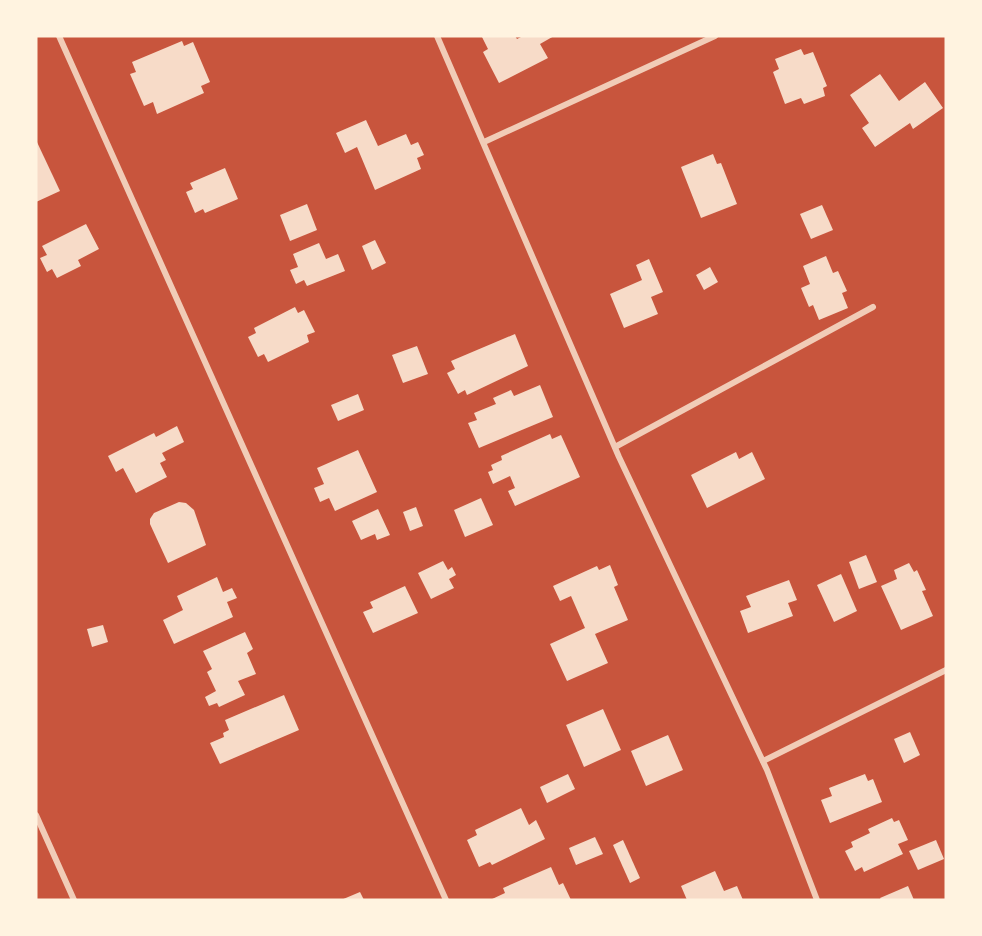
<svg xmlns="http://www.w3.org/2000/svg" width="982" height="936" font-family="Quicksand,sans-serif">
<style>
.building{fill:#f7dbc8}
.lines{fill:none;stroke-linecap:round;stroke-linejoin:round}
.minor{stroke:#f1ccb7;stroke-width:6}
</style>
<rect width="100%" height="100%" fill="#c8553d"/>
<g class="building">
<polygon points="483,36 515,36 517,39 523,36 554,36 540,44 548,58 499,83 483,52 488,49 482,37"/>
<polygon points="182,41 184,46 193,42 210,82 201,86 204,93 157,114 153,102 144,106 130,74 136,72 132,62"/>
<polygon points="801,49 804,55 813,52 827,86 823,88 825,96 804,104 801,98 785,104 773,72 779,69 775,59"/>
<polygon points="880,74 899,101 925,82 943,108 913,129 910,123 875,147 862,128 869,123 850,95"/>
<polygon points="366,120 378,146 406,134 411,145 418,142 424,155 417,158 421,169 375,190 357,147 345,153 336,133"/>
<polygon points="36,140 60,191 36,202"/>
<polygon points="713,154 717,164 721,163 737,204 701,218 681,167"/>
<polygon points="225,168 238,199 205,213 203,209 195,213 186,192 193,189 190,183"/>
<polygon points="307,204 317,230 290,241 280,215"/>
<polygon points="822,205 833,230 811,239 800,214"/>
<polygon points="86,224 99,249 78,260 81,266 57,278 52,269 47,272 40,258 47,255 42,246"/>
<polygon points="375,240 386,263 372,270 362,246"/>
<polygon points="319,243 326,259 338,254 345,271 307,286 304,280 296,284 290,270 298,267 293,254"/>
<polygon points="826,256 833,273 838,271 847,291 842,293 848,308 819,320 813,305 809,307 801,288 810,284 803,266"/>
<polygon points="649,259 663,292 651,297 658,314 624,328 610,294 642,280 636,265"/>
<polygon points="710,267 718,282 704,290 696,275"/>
<polygon points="295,307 298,313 304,310 315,332 307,335 309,342 268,362 264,354 258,357 248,337 256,333 254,328"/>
<polygon points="515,334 528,366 467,395 465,390 458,394 447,373 455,369 451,361"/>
<polygon points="417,346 428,374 403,383 392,355"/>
<polygon points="540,385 553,417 479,448 468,423 477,420 474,413 496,404 493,398 511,390 514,396"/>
<polygon points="358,394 364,410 338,421 331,405"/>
<polygon points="177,426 184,442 162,453 166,460 160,463 167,477 136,493 123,468 116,472 108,456 154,433 156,437"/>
<polygon points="550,434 552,439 561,435 580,477 515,506 508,491 515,488 510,476 493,484 488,472 493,470 491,465 502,460 501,456"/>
<polygon points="358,450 377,492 335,511 329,498 320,502 314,488 324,484 317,468"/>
<polygon points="736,452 739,459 752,452 765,479 707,508 691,475"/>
<polygon points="481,498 493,525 465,537 454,510"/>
<polygon points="179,502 186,503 194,510 206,545 168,563 150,524 150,519 154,513"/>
<polygon points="416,507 423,526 410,531 403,512"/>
<polygon points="378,509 390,535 377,540 375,534 361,540 352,521"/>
<polygon points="866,555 877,582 859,589 849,562"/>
<polygon points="443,561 448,570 452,567 456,575 449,579 454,588 431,599 418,573"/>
<polygon points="909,563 914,572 917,570 926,590 922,591 933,616 901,630 881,586 897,579 894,570"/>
<polygon points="610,565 618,585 614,587 628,620 595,634 608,663 567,681 550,644 585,628 571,596 560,601 553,586 597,566 599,570"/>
<polygon points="841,574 857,611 834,622 817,585"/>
<polygon points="217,577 223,592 232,588 237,598 227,602 233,617 174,644 163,620 183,610 177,596"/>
<polygon points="789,580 797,600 788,603 793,616 748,633 740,611 751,607 746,596"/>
<polygon points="405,586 418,613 373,633 363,612 373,608 370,602"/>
<polygon points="103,625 108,642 92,647 87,629"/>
<polygon points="245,632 253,649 247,653 256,674 238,681 245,695 219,707 217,703 209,706 205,697 216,691 207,672 212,669 203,651"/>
<polygon points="284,695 299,730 220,764 210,743 224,737 223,733 229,730 225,720"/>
<polygon points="603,709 621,750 584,767 566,725"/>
<polygon points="910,732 920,755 904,763 894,739"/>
<polygon points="668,735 683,770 646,786 631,751"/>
<polygon points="568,774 575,789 547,803 540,787"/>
<polygon points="865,774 868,781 873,779 882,802 830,823 821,800 832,796 829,788"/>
<polygon points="521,808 529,825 536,820 545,839 492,865 490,862 479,867 467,840 477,835 475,830"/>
<polygon points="892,818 894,822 899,820 908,840 898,844 903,854 864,872 862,867 855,871 845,851 853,847 851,842 870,833 868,829"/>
<polygon points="595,837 603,854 576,865 569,848"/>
<polygon points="623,840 640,878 630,883 613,845"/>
<polygon points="936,840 944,859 918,870 909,851"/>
<polygon points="551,867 559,885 563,883 571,900 490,900 505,893 503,888"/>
<polygon points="715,871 724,891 737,886 743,900 687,900 681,886"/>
<polygon points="908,886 914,900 881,900 880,898"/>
<polygon points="360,892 364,900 341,900"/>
</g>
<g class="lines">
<g class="minor">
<polyline points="59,36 446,900"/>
<polyline points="437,36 619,457 767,770 817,900"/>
<polyline points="484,142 715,36"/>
<polyline points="615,447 873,307"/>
<polyline points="763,761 946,670"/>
<polyline points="36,815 74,900"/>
</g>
</g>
<rect width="982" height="936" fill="none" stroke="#fff3e0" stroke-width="75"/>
</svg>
